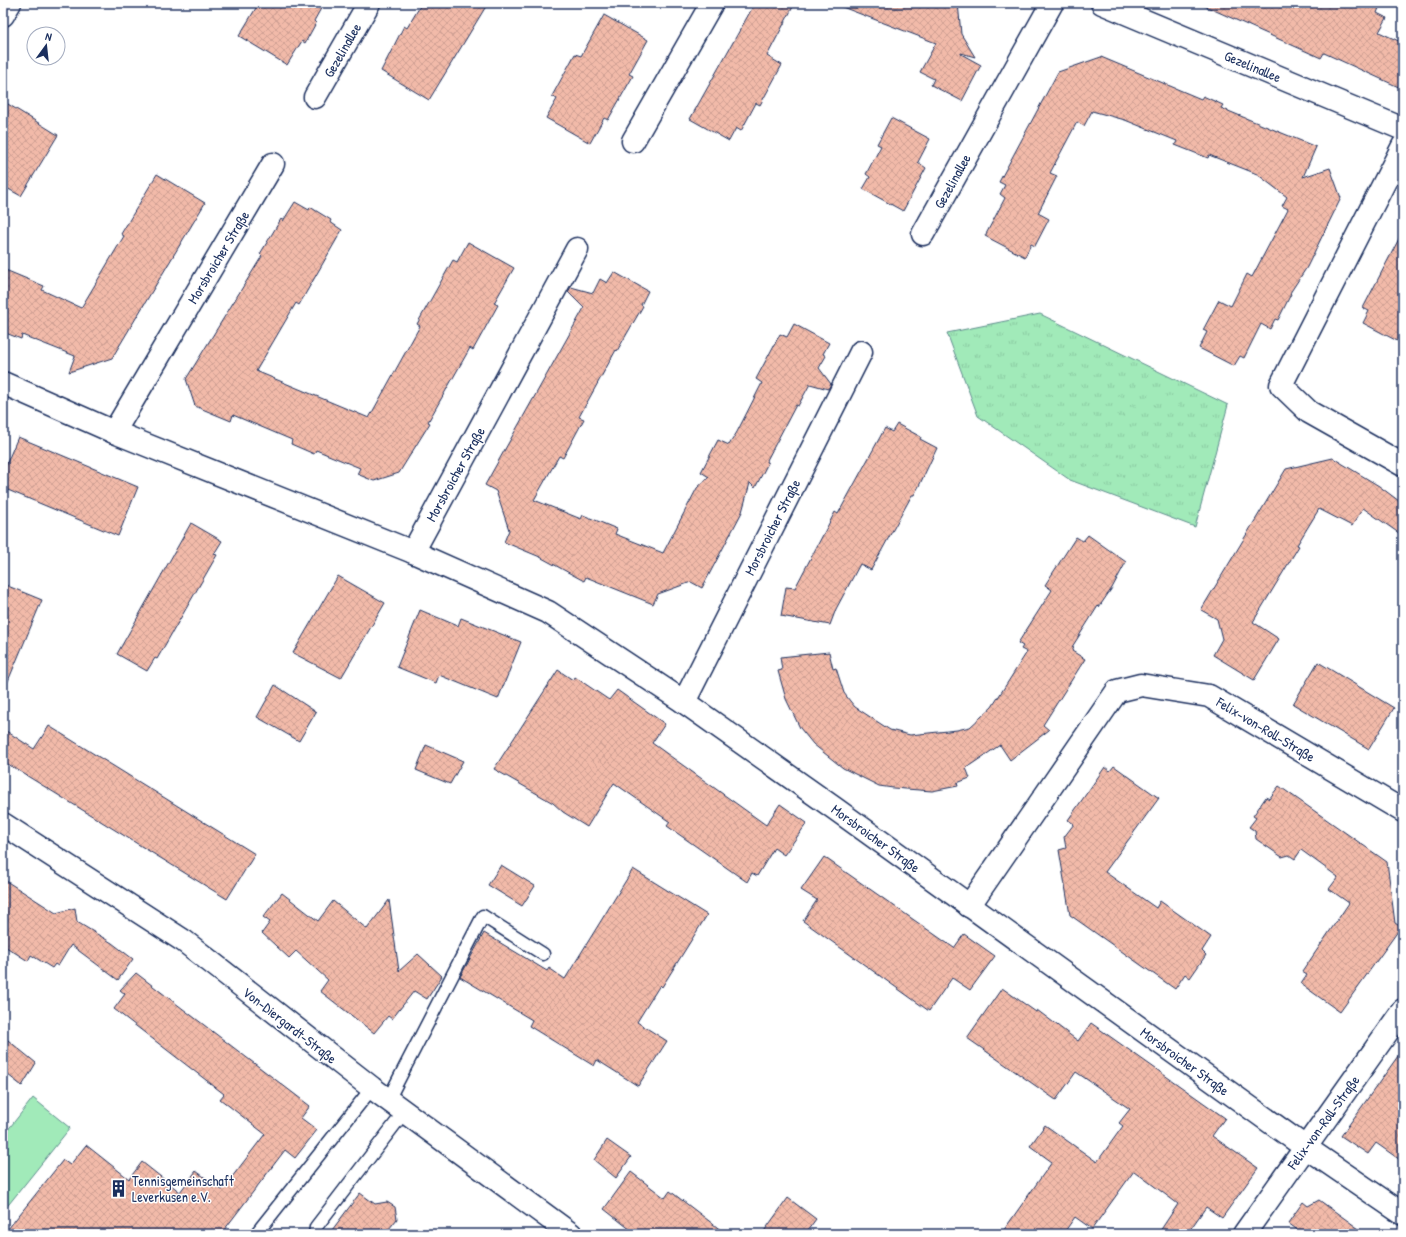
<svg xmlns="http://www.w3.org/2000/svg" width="1406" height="1237" font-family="'Patrick Hand',sans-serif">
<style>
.grass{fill:#a1eab9;stroke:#5e8c8c}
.park{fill:url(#park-tufts);stroke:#5e8c8c}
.building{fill:url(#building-cross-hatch);stroke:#1b2f5e}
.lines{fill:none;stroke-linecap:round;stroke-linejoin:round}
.lane-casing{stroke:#1b2f5e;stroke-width:15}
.street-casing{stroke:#1b2f5e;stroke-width:25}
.lane{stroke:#fff;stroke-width:12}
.street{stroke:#fff;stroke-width:22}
.labels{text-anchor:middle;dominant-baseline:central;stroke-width:3;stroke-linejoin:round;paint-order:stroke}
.street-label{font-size:14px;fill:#1b2f5e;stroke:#fff}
.poi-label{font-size:14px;fill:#1b2f5e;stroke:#fff;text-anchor:start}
</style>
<defs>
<pattern id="park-tufts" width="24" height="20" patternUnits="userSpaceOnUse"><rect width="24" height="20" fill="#a1eab9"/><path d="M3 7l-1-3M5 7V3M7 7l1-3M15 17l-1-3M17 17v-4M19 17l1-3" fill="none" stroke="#8ac9a1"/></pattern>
<pattern id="building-cross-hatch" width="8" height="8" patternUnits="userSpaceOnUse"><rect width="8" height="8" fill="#f2baa9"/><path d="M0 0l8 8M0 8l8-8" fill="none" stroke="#cfa094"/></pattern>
</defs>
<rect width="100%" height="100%" fill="#fff"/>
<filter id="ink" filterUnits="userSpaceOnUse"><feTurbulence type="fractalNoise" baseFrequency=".025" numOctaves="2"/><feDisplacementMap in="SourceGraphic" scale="8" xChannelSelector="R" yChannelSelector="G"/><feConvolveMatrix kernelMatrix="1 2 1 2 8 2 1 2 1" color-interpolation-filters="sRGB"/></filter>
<g filter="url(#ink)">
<polygon class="grass" points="33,1098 70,1128 5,1209 3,1207 3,1136"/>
<polygon class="park" points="1040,314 1228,405 1195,527 1070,480 978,416 947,333"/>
<g class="building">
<polygon points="259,3 324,3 314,21 316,23 305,43 302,41 287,65 239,36"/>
<polygon points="422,3 488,3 429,100 381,71 404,26 407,28"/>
<polygon points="755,3 795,3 767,56 782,65 760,105 756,103 741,131 736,128 729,141 690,119"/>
<polygon points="837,3 958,3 961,34 975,57 961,53 961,54 981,65 962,101 931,85 934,79 920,72 936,43 837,5"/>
<polygon points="1198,3 1381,3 1377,13 1387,18 1379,32 1403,43 1403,89 1324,53 1321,58"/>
<polygon points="604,15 648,40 629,74 633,76 608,120 604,118 590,143 546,118 557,99 552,96 575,54 581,56"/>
<polygon points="1101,57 1201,99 1203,96 1223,105 1221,108 1316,147 1303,177 1330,168 1341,198 1307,267 1290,293 1291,294 1278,320 1275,319 1270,329 1261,324 1244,358 1240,356 1234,366 1199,348 1207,332 1203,330 1219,300 1231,306 1247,274 1252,277 1288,209 1282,206 1287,197 1257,174 1209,155 1208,158 1175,145 1177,141 1125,120 1092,111 1084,126 1077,122 1050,173 1057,176 1038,213 1049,219 1035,246 1031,244 1025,257 985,236 1005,198 1000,194 1005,185 999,182 1058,72"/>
<polygon points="3,101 58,135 21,196 3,186"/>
<polygon points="891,118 930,139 918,162 926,168 903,211 863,189 870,177 866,174 881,146 877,144"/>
<polygon points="157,174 205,203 112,358 69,372 75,356 22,335 21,339 3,332 3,269 44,286 42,290 81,308 124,236 121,234"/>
<polygon points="295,202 309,210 310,207 331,220 330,222 342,230 299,305 296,303 256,371 369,418 420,326 417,324 453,260 457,262 468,242 514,268 494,303 498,305 473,350 470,348 428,422 430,423 399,473 374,481 357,474 360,468 316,450 314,454 291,444 292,440 233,415 231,421 195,406 186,379 262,256 260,254 281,219 283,221"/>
<polygon points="1403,231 1403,344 1363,323 1369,311 1363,308"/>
<polygon points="614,272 648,291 641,305 643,306 617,351 616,350 579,417 584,419 563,458 559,456 534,500 581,519 583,515 617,529 615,534 663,553 697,488 709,477 701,472 718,440 729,445 737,432 762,383 756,379 780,334 787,337 794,324 829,343 823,354 826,356 819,368 831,384 828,389 810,384 798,406 796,405 766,462 768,463 755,488 750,483 742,512 702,588 691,582 658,594 653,604 586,577 584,581 540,557 504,542 509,530 496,491 485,485 584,308 568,292 571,287 593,293 600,279 607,283"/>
<polygon points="897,424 921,437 920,439 937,448 919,486 914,495 912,495 871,570 860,564 836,609 830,625 781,616 786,587 795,588 835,512 838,514 885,428 892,432"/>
<polygon points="18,437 138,487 118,536 3,488 3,472"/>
<polygon points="1333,458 1379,486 1403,504 1403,536 1363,508 1352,526 1319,509 1297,545 1299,546 1253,622 1279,639 1254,680 1213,655 1222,639 1217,619 1201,610 1286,469"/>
<polygon points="191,523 222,541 214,554 217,555 157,659 155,658 147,671 117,654"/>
<polygon points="1088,535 1126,562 1112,588 1099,607 1098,606 1072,647 1074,648 1072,651 1085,659 1043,725 1049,730 1010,760 1000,745 966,768 970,778 957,783 958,786 932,791 893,788 879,786 843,768 813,744 800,728 786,699 778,671 782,670 780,657 829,652 833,669 836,668 844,693 850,701 855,707 890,730 910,735 957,730 970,727 992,707 1027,652 1021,649 1023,646 1018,643 1052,590 1045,585 1076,537 1083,541"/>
<polygon points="338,576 385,603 341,678 293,653"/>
<polygon points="3,584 42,600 3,693"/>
<polygon points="420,610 458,626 461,618 521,642 498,699 439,675 436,683 397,667"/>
<polygon points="1318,662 1394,708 1369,749 1293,704"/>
<polygon points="558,670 573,680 575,677 609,700 617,690 665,724 652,743 766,825 780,804 807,823 784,855 774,848 757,876 752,873 747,882 667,826 670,822 614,783 587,827 563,812 553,803 494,769"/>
<polygon points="275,685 316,712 299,741 257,717"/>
<polygon points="49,726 255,854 227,899 3,761 3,729 34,749"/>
<polygon points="426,745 463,761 450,784 416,770"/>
<polygon points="1114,766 1159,798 1105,872 1156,908 1160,901 1211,937 1202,951 1206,955 1190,978 1185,974 1175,989 1070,915 1059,850 1066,848 1064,837 1074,824 1068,820 1105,767 1110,771"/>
<polygon points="1279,786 1387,862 1395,923 1401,927 1340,1012 1301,984 1307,975 1302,972 1349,903 1329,889 1338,877 1301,850 1295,859 1289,855 1282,857 1256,839 1255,831 1249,827 1256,818 1253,816 1266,797 1269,799"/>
<polygon points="824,857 954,948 964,934 995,956 970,990 952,978 929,1011 803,921 817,900 801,890"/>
<polygon points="501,865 535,886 522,906 488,885"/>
<polygon points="633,869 707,915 662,987 660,985 637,1022 667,1041 638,1086 597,1060 594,1066 529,1026 532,1020 460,977 484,933 547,971 549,968 565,979"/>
<polygon points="3,879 56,913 75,908 77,922 112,943 133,959 118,980 71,945 58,966 55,964 52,968 31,955 28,961 3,945"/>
<polygon points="282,893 318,921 333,901 367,929 389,900 399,971 418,954 442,976 427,999 414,991 392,1019 388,1016 374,1033 320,991 328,980 296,951 289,958 262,933 270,922 263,917"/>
<polygon points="136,973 310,1106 301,1118 317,1130 295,1158 285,1150 221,1234 4,1234 63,1160 70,1165 86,1145 129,1179 142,1162 180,1192 196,1171 222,1190 265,1134 220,1099 224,1094 114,1009 125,994 120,990"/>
<polygon points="1002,988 1036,1012 1037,1010 1078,1041 1091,1023 1225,1118 1212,1136 1258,1168 1222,1218 1206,1207 1187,1234 1158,1234 1178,1204 1134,1171 1092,1229 1075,1217 1063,1234 1001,1234 1052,1162 1030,1146 1045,1125 1097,1162 1123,1126 1119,1123 1130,1109 1076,1072 1056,1100 967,1038"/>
<polygon points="3,1036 36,1063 22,1086 3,1071"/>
<polygon points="1403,1049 1403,1162 1376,1143 1368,1154 1341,1136"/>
<polygon points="607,1140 631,1157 616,1178 594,1160"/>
<polygon points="631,1172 665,1198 670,1191 726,1234 636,1234 604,1209"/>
<polygon points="360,1193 375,1204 387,1202 395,1207 397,1219 385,1234 329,1234"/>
<polygon points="788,1198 816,1219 805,1234 762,1234"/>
<polygon points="1319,1200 1366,1234 1303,1234 1288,1223 1303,1202 1308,1206"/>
</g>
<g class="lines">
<defs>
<g id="lane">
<polyline points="388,1100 483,916 543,954"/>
<polyline points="256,1234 372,1088"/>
<polyline points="315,1234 316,1227 405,1111"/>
</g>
<g id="street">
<polyline points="1102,3 1403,129"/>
<polyline points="3,15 10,3"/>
<polyline points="315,97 369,3"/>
<polyline points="633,141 712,3"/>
<polyline points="1403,146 1281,385 1309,412 1403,465"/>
<polyline points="923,234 1052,3"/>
<polyline points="3,383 114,432 413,552 548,612 684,702 834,808 1305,1147 1403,1214"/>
<polyline points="114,432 273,164"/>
<polyline points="413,552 577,249"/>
<polyline points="684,702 861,352"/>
<polyline points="3,824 184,941 372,1088 571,1234"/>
<polyline points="969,906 1117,691 1141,685 1209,696 1403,811"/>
<polyline points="1244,1234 1403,1010"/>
</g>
</defs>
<use href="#lane" class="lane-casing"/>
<use href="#street" class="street-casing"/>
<use href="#lane" class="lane"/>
<use href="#street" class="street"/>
</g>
</g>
<defs>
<symbol id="building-bare" viewBox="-9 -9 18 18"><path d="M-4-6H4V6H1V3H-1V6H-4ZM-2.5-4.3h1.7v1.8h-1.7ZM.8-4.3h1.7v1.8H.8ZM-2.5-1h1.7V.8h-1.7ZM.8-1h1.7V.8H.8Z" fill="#1b2f5e" stroke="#fff" stroke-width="2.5" paint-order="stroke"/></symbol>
</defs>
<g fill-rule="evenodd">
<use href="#building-bare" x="106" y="1176" width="25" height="25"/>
</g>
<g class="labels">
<g class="street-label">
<text transform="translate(342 50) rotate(-60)">Gezelinallee</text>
<text transform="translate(1253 66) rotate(23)">Gezelinallee</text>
<text transform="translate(952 181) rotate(-61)">Gezelinallee</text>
<text transform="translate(218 257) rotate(-59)">Morsbroicher Straße</text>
<text transform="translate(455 474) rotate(-61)">Morsbroicher Straße</text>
<text transform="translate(772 527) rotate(-63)">Morsbroicher Straße</text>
<text transform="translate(1266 729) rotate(31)">Felix-von-Roll-Straße</text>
<text transform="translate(876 838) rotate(36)">Morsbroicher Straße</text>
<text transform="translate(290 1025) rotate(38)">Von-Diergardt-Straße</text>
<text transform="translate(1185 1061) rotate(36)">Morsbroicher Straße</text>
<text transform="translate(1323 1122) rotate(-54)">Felix-von-Roll-Straße</text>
</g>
<g class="poi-label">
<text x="132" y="1180">Tennisgemeinschaft<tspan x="132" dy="16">Leverkusen e.V.</tspan></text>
</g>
</g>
<rect width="1406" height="1237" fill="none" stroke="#fff" stroke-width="16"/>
<rect x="8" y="8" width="1390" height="1221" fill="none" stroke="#1b2f5e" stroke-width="1.5" filter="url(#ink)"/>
<g transform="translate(46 46) rotate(15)"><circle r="19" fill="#ffffff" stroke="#a4acbf"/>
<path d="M0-3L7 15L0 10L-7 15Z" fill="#1b2f5e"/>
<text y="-6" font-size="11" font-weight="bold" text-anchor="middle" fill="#1b2f5e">N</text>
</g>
</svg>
